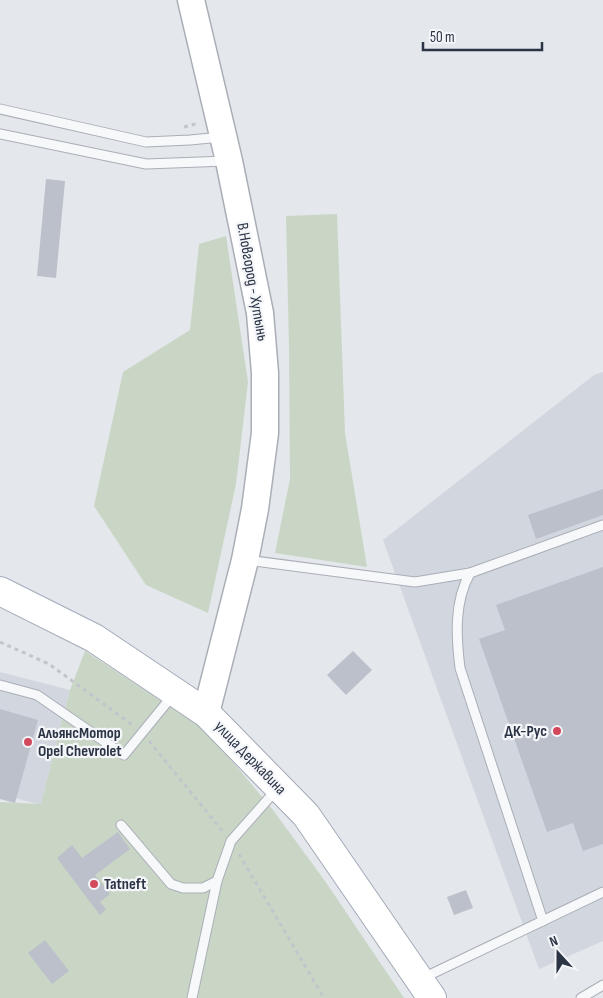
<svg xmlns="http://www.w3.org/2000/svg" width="603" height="998" font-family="'Sofia Sans Condensed',sans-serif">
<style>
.built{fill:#d2d6de}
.green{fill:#c9d6c5}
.building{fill:#bbc0ca}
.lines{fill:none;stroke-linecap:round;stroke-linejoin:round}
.lane-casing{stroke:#a9aeb7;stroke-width:11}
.secondary-casing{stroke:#a9aeb7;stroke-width:29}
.primary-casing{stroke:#a3abb8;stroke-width:30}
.path{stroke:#c2c5cb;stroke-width:3;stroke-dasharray:4 4;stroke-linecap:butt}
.lane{stroke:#f7f8fa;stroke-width:9}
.secondary{stroke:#fff;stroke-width:26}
.primary{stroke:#fff;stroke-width:28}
.poi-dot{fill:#d1495b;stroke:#f4f6f9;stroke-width:2}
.labels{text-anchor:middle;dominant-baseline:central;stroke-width:4.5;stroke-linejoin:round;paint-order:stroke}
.street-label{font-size:16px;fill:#2b3445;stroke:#f4f6f9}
.poi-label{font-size:16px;font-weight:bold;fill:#2b3445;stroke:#f4f6f9;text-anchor:start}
</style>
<rect width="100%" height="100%" fill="#e4e7ec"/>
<g class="built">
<polygon points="603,372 603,941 539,969 383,540 594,375"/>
<polygon points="0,672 70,690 41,805 0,794"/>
</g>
<g class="green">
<polygon points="337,214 345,433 367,567 275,553 290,479 289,347 286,216"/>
<polygon points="226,236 248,382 236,484 208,613 146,585 94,506 123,372 190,330 199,244"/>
<polygon points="85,651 207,731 273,810 325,881 404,998 0,998 0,802 41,804 70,690"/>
</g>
<g class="building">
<polygon points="46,179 65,181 56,278 37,276"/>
<polygon points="603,489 603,515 536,539 528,515"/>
<polygon points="603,567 603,844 583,851 573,823 547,832 479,639 505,630 496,605"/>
<polygon points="353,651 372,670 346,695 327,675"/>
<polygon points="0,709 38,720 15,803 0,799"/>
<polygon points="118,832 130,849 95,875 110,894 100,902 106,909 100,915 57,858 72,845 82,858"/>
<polygon points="466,890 473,908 454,915 447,897"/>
<polygon points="45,940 69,971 52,984 28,953"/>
</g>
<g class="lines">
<defs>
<g id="lane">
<polyline points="0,109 146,142 190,140 221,137"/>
<polyline points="0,134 146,164 227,161"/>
<polyline points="247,560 415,582 470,573"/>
<polyline points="0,685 37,695 124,755 173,695"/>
<polyline points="121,825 171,884 183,888 203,888 217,881 231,841 277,789"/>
<path d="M543,921L460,668C456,636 454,602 470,573L603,525"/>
<polyline points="423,978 603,892"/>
<polyline points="192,998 217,881"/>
<polyline points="581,998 603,985"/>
</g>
<polyline id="secondary" points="191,0 229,161 260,313 265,373 265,433 255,509 245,560 206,713"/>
<polyline id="primary" points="0,591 94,638 206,713 306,815 432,998"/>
</defs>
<use href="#lane" class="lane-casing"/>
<use href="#secondary" class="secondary-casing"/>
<use href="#primary" class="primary-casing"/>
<g class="path">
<polyline points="184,127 199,123"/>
<polyline points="0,642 49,664 134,726"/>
<polyline points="149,741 224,833"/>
<polyline points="239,854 324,998"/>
</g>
<use href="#lane" class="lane"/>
<use href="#secondary" class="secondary"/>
<use href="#primary" class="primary"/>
</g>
<g class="poi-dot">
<circle cx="557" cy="731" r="5"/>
<circle cx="28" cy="742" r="5"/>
<circle cx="94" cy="884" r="5"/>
</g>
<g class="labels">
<g class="street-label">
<text transform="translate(252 282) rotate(80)">В.Новгород - Хутынь</text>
<text transform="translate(250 758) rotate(46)">улица Державина</text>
</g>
<g class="poi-label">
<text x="547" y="731" text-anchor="end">ДК-Рус</text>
<text x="38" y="733">АльянсМотор<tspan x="38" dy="18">Opel Chevrolet</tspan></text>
<text x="104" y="884">Tatneft</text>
</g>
</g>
<g transform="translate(558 953) rotate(339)" stroke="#f4f6f9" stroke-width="4" paint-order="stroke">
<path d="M0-4L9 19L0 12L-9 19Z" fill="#2b3445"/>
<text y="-8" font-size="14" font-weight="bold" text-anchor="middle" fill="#2b3445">N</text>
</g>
<path d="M423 42v8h119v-8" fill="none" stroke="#2b3445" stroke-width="2.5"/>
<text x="430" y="42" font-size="15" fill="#2b3445" stroke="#f4f6f9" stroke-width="4" paint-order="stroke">50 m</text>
</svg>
